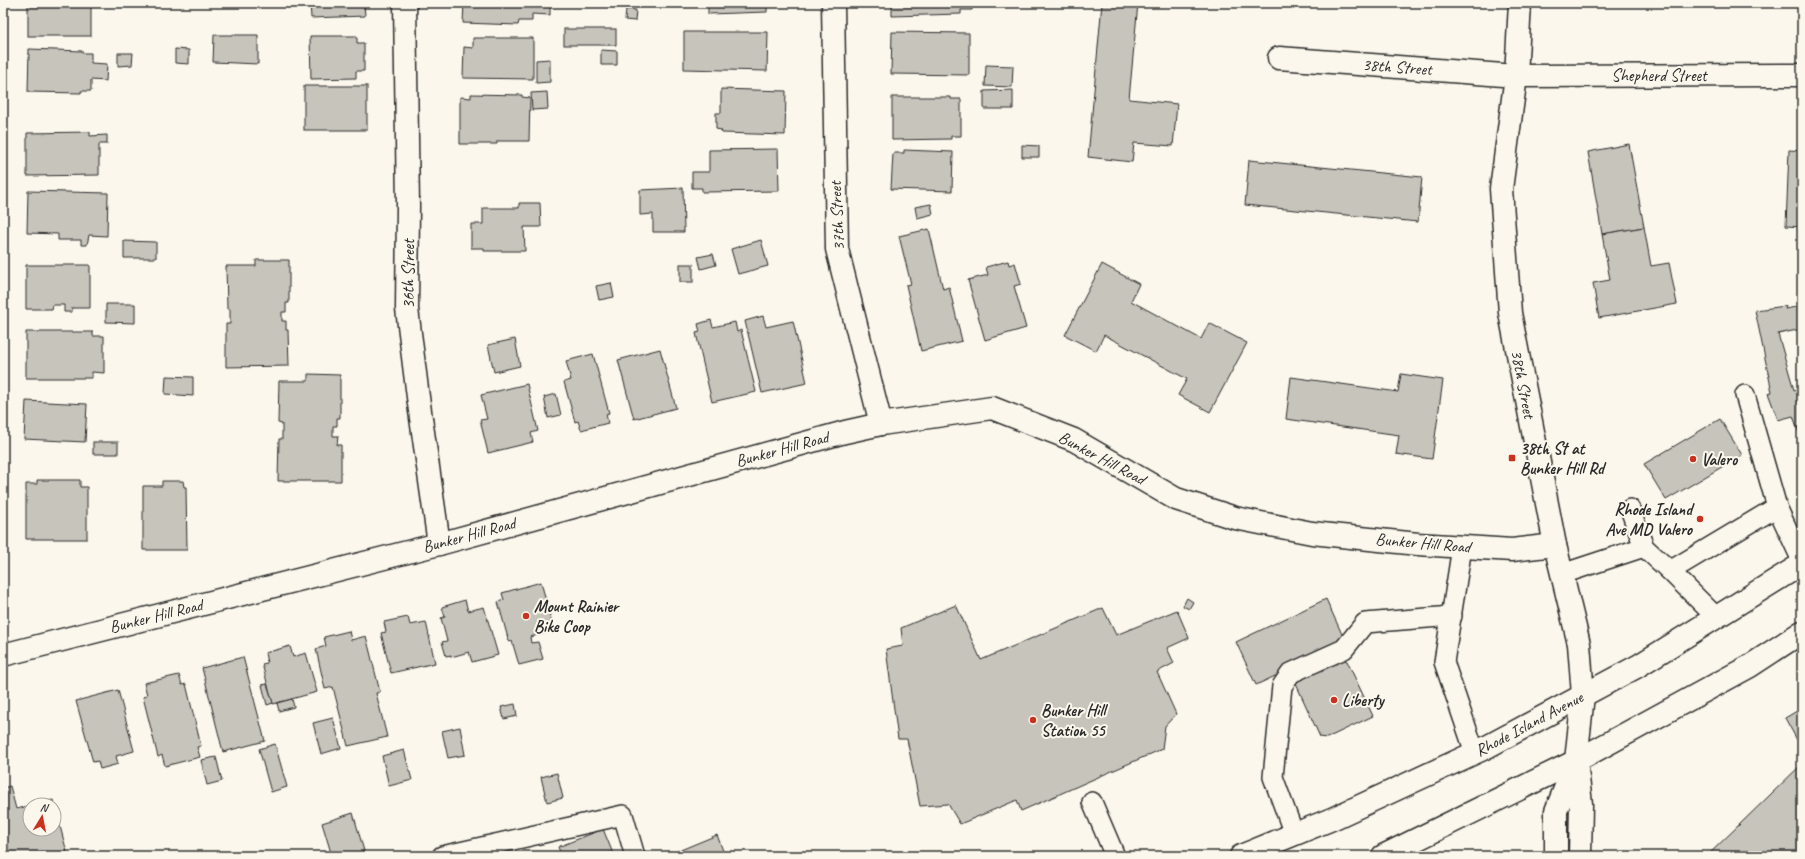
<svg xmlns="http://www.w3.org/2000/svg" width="1805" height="859" font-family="Caveat,sans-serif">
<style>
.building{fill:#c7c4bc;stroke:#2b2b2b}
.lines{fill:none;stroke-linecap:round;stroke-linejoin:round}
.lane-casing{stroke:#2b2b2b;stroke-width:22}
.street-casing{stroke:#2b2b2b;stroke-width:25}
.secondary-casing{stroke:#2b2b2b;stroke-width:25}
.primary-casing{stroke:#2b2b2b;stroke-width:25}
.lane{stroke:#fbf7ec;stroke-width:19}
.street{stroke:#fbf7ec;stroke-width:22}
.secondary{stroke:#fbf7ec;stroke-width:22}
.primary{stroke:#fbf7ec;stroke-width:22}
.poi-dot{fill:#c8321e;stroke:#fbf7ec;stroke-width:1.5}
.labels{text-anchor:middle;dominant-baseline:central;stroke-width:4;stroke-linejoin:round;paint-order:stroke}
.street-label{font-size:17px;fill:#2b2b2b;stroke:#fbf7ec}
.poi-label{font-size:17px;font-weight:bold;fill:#2b2b2b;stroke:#fbf7ec;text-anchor:start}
</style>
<rect width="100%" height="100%" fill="#fbf7ec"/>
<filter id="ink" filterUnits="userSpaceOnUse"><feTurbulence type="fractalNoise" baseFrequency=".025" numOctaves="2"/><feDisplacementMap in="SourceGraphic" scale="8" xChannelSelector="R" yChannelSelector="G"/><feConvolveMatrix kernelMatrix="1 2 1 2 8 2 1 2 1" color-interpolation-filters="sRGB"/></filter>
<g filter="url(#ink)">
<g class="building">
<rect x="28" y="3" width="63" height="33"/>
<polygon points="310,3 364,3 365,16 311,18"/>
<polygon points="464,3 550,3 550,15 532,14 532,21 519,21 518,25 463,23"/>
<polygon points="708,3 767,3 767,12 708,14"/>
<polygon points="892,3 972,3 972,10 961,10 961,14 892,16"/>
<polygon points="1102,3 1138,3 1129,99 1177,104 1173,146 1134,143 1132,162 1088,157"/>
<polygon points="626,9 636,10 635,21 625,20"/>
<rect x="564" y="29" width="52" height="16"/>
<polygon points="684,32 768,32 767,71 684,69"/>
<polygon points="892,32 969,33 969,75 891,74"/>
<polygon points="214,35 258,35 258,64 213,62"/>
<polygon points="310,36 357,36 357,43 364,43 364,71 356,71 356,78 311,79"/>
<polygon points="473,38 533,38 533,79 463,78 464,47 473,48"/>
<polygon points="29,49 82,51 82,53 91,53 91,63 107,64 106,81 91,80 91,91 81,91 81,93 28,92"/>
<polygon points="175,49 189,50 189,64 175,63"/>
<polygon points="601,50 617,51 617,65 601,65"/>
<polygon points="118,53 133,53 132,65 118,66"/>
<polygon points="550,59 550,82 536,83 536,60"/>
<polygon points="986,65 1013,66 1012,87 985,86"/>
<rect x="304" y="86" width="63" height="44"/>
<polygon points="721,89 786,91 785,135 722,133 721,130 716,129 716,113 721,113"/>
<polygon points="1013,90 1013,109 984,109 984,91"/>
<polygon points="547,92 548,109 532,110 531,93"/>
<polygon points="471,94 522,95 522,97 530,98 529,141 497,141 497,144 460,144 460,97 471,98"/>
<polygon points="892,97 951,97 951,99 961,99 961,136 951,136 951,139 892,140"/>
<polygon points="90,132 90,136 107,135 107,144 99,144 99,175 27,176 27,133"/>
<polygon points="1629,144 1644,227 1602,234 1588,152"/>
<polygon points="1022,145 1039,146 1039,157 1022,157"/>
<polygon points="778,149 779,191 702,192 702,188 692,188 692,172 709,172 709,150"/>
<polygon points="904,150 953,152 952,191 891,189 893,153 904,153"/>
<polygon points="1789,150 1802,151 1802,227 1786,226"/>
<polygon points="1249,160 1422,177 1418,222 1245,205"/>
<polygon points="683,188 684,232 653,232 653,214 640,215 640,190"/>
<polygon points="28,191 108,193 107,236 89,235 87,245 81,245 81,240 58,240 58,234 27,233"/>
<polygon points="519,203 540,203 541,227 524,227 525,251 484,251 484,248 471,248 471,224 483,224 483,208 519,208"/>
<polygon points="931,204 933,214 917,218 915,207"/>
<polygon points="1644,227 1651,266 1669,263 1677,304 1599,318 1593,283 1610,280 1602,234"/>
<polygon points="929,229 943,289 949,287 962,341 921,351 906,285 911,284 899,236"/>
<polygon points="761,240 768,266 738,274 731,249"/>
<polygon points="124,241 156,242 156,258 124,258"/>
<polygon points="713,254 716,265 701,269 698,257"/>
<polygon points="256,260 289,260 289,303 286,303 286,312 282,312 282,321 286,321 286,330 288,330 289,366 226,367 226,324 230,324 230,309 227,309 226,266 256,266"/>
<polygon points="1008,261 1009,265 1015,263 1021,284 1014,286 1026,328 985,340 968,280 988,275 986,267"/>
<rect x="680" y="264" width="13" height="18"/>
<polygon points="1102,264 1139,284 1131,301 1201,339 1209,323 1247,343 1210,412 1178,395 1187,379 1104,335 1096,351 1065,335"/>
<polygon points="26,265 90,265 90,308 72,308 72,312 64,312 64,305 53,305 52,309 26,309"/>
<polygon points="611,283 614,297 599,300 596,286"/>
<polygon points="106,304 135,304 135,323 106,322"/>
<polygon points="1786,306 1785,309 1802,306 1802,329 1778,334 1794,390 1802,387 1802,441 1793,416 1778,420 1768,393 1772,392 1755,310"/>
<polygon points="763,316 766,327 793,321 807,383 762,393 745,321"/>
<polygon points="711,320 713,327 735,322 737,332 741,330 756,392 712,402 696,333 700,332 698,324"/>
<polygon points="26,332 93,332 93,336 104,336 104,373 92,372 92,378 26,378"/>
<polygon points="515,339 520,366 494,372 488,345"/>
<polygon points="660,349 676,408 634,419 618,360"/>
<polygon points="593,354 609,413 606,414 608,423 581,430 578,421 575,422 564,382 571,380 566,361"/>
<polygon points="308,374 340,375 340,418 337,418 337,426 333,426 333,436 338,436 337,445 341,445 341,481 278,481 279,439 282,439 282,424 278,423 279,381 308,381"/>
<polygon points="1401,374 1443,380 1432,459 1396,454 1399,435 1286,419 1291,377 1398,392"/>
<polygon points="166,376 193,377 193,396 165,394"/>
<polygon points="527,384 538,431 531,433 533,442 488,453 480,420 487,419 481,395"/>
<polygon points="556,394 561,415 548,418 544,397"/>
<polygon points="26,401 87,404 85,442 24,439"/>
<polygon points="1720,419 1742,455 1666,500 1644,464"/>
<rect x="93" y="442" width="25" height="12"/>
<polygon points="37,480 80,480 80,487 87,487 87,539 26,539 26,484 37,484"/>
<polygon points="162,481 183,481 184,487 186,487 187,550 143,550 143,486 162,486"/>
<polygon points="541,582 554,631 530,637 531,643 538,642 543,659 519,665 512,641 509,642 498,602 504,600 502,593"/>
<polygon points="1187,598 1193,602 1189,609 1183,606"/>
<polygon points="1326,599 1346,643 1256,685 1236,642"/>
<polygon points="465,600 468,611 484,607 498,655 472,662 469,652 451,657 451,655 446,656 442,642 447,641 441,618 445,617 442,607"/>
<polygon points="956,605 981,660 1103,608 1116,635 1177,610 1189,638 1167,648 1174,663 1157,672 1176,714 1165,726 1162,749 1021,811 1017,800 960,824 948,804 920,806 907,739 898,739 886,649 903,646 901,628"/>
<polygon points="408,617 410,625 426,622 435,663 391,673 381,633 386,632 384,622"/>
<polygon points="349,631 351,640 366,636 380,692 376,693 387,737 348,746 333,687 325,689 316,649 326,646 324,637"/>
<polygon points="290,646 293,657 306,653 317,692 273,704 262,664 267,663 265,653"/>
<polygon points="243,657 265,741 223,752 202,668"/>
<polygon points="1342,659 1347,661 1373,716 1327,738 1320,737 1296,684 1298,681"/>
<polygon points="179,675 182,685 186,684 201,746 197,747 200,757 165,766 162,755 158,757 143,697 147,695 144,683"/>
<polygon points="267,684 273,703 267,705 262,685"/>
<polygon points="118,690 134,751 116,756 118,764 100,769 98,761 93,762 76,701"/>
<polygon points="292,699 294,707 279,711 277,703"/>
<polygon points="515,704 517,716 504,719 501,707"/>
<polygon points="1802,708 1802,749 1785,718"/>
<polygon points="333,718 341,748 321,754 313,723"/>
<polygon points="460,727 465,755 448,758 442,731"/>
<polygon points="275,744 287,787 271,792 259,749"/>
<polygon points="404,750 412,780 389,786 382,756"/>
<polygon points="216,757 222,781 207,785 201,760"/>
<polygon points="1802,764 1802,856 1707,856"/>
<polygon points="557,773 563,798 547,802 541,777"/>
<polygon points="10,786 16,809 30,806 30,829 54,829 54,805 33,805 53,800 68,856 3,856 3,788"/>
<polygon points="353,813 364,851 347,856 332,856 322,823"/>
<polygon points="603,829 614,856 549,856 560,852 558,847"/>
<polygon points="717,835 725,856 666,856"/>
<polygon points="173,853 174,856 162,856"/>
</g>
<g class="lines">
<defs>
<g id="lane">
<polyline points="1745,395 1777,507 1802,561"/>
<polyline points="1630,509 1644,547 1670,571 1777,507"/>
<polyline points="1462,547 1444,662 1475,753"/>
<polyline points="1670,571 1717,618"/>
<polyline points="1562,574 1644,547"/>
<polyline points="1092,802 1115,856"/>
<polyline points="1294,834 1273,777 1282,686 1291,673 1344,649 1365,623 1452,616"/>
<polyline points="442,856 623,815 635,856"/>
</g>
<g id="street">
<polyline points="405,3 408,206 407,309 418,397 439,544"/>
<polyline points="833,3 837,249 881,424"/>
<polyline points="1279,58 1516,76 1802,75"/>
<polyline points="3,655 439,544 845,432 881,424 992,408 1074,440 1176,499 1235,518 1312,533 1418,544 1512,550 1555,545"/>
</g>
<g id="secondary">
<polyline points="1520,3 1516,76 1501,189 1510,313 1555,545 1579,644 1583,695 1576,761 1581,804 1580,856"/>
<polyline points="1556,856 1556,811 1575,764"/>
</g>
<g id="primary">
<polyline points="1241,856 1332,819 1483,749 1638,666 1802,564"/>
<polyline points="1383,856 1576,761 1750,666 1802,632"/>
</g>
</defs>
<use href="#lane" class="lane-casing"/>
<use href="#street" class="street-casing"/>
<use href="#secondary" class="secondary-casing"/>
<use href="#primary" class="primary-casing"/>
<use href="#lane" class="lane"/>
<use href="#street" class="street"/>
<use href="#secondary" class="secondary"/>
<use href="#primary" class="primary"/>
</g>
</g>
<g class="poi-dot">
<rect x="1508" y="454" width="8" height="8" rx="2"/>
<circle cx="1693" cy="459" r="4"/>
<circle cx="1700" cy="519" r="4"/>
<circle cx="526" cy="616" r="4"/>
<circle cx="1334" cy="700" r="4"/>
<circle cx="1033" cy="720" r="4"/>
</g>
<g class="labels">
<g class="street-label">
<text transform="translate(1397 67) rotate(4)">38th Street</text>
<text x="1659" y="75">Shepherd Street</text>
<text transform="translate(837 216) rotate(-93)">37th Street</text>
<text transform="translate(408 274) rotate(-90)">36th Street</text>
<text transform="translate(1523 384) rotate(79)">38th Street</text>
<text transform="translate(782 449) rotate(-15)">Bunker Hill Road</text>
<text transform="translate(1102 458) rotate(28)">Bunker Hill Road</text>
<text transform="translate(469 535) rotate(-15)">Bunker Hill Road</text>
<text transform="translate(1423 543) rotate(5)">Bunker Hill Road</text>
<text transform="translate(156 616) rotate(-14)">Bunker Hill Road</text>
<text transform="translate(1529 724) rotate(-28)">Rhode Island Avenue</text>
</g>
<g class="poi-label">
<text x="1520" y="448">38th St at<tspan x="1520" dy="20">Bunker Hill Rd</tspan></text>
<text x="1701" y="459">Valero</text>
<text x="1692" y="509" text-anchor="end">Rhode Island<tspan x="1692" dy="20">Ave MD Valero</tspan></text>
<text x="534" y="606">Mount Rainier<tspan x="534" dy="20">Bike Coop</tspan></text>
<text x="1342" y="700">Liberty</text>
<text x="1041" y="710">Bunker Hill<tspan x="1041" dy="20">Station 55</tspan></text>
</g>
</g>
<rect width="1805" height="859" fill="none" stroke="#fbf7ec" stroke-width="16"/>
<rect x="8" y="8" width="1789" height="843" fill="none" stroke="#2b2b2b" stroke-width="1.5" filter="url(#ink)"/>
<g transform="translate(42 817) rotate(10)"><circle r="19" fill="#fbf7ec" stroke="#a8a59f"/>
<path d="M0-3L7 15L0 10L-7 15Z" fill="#c8321e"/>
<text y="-6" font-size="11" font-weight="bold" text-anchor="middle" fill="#2b2b2b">N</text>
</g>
</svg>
